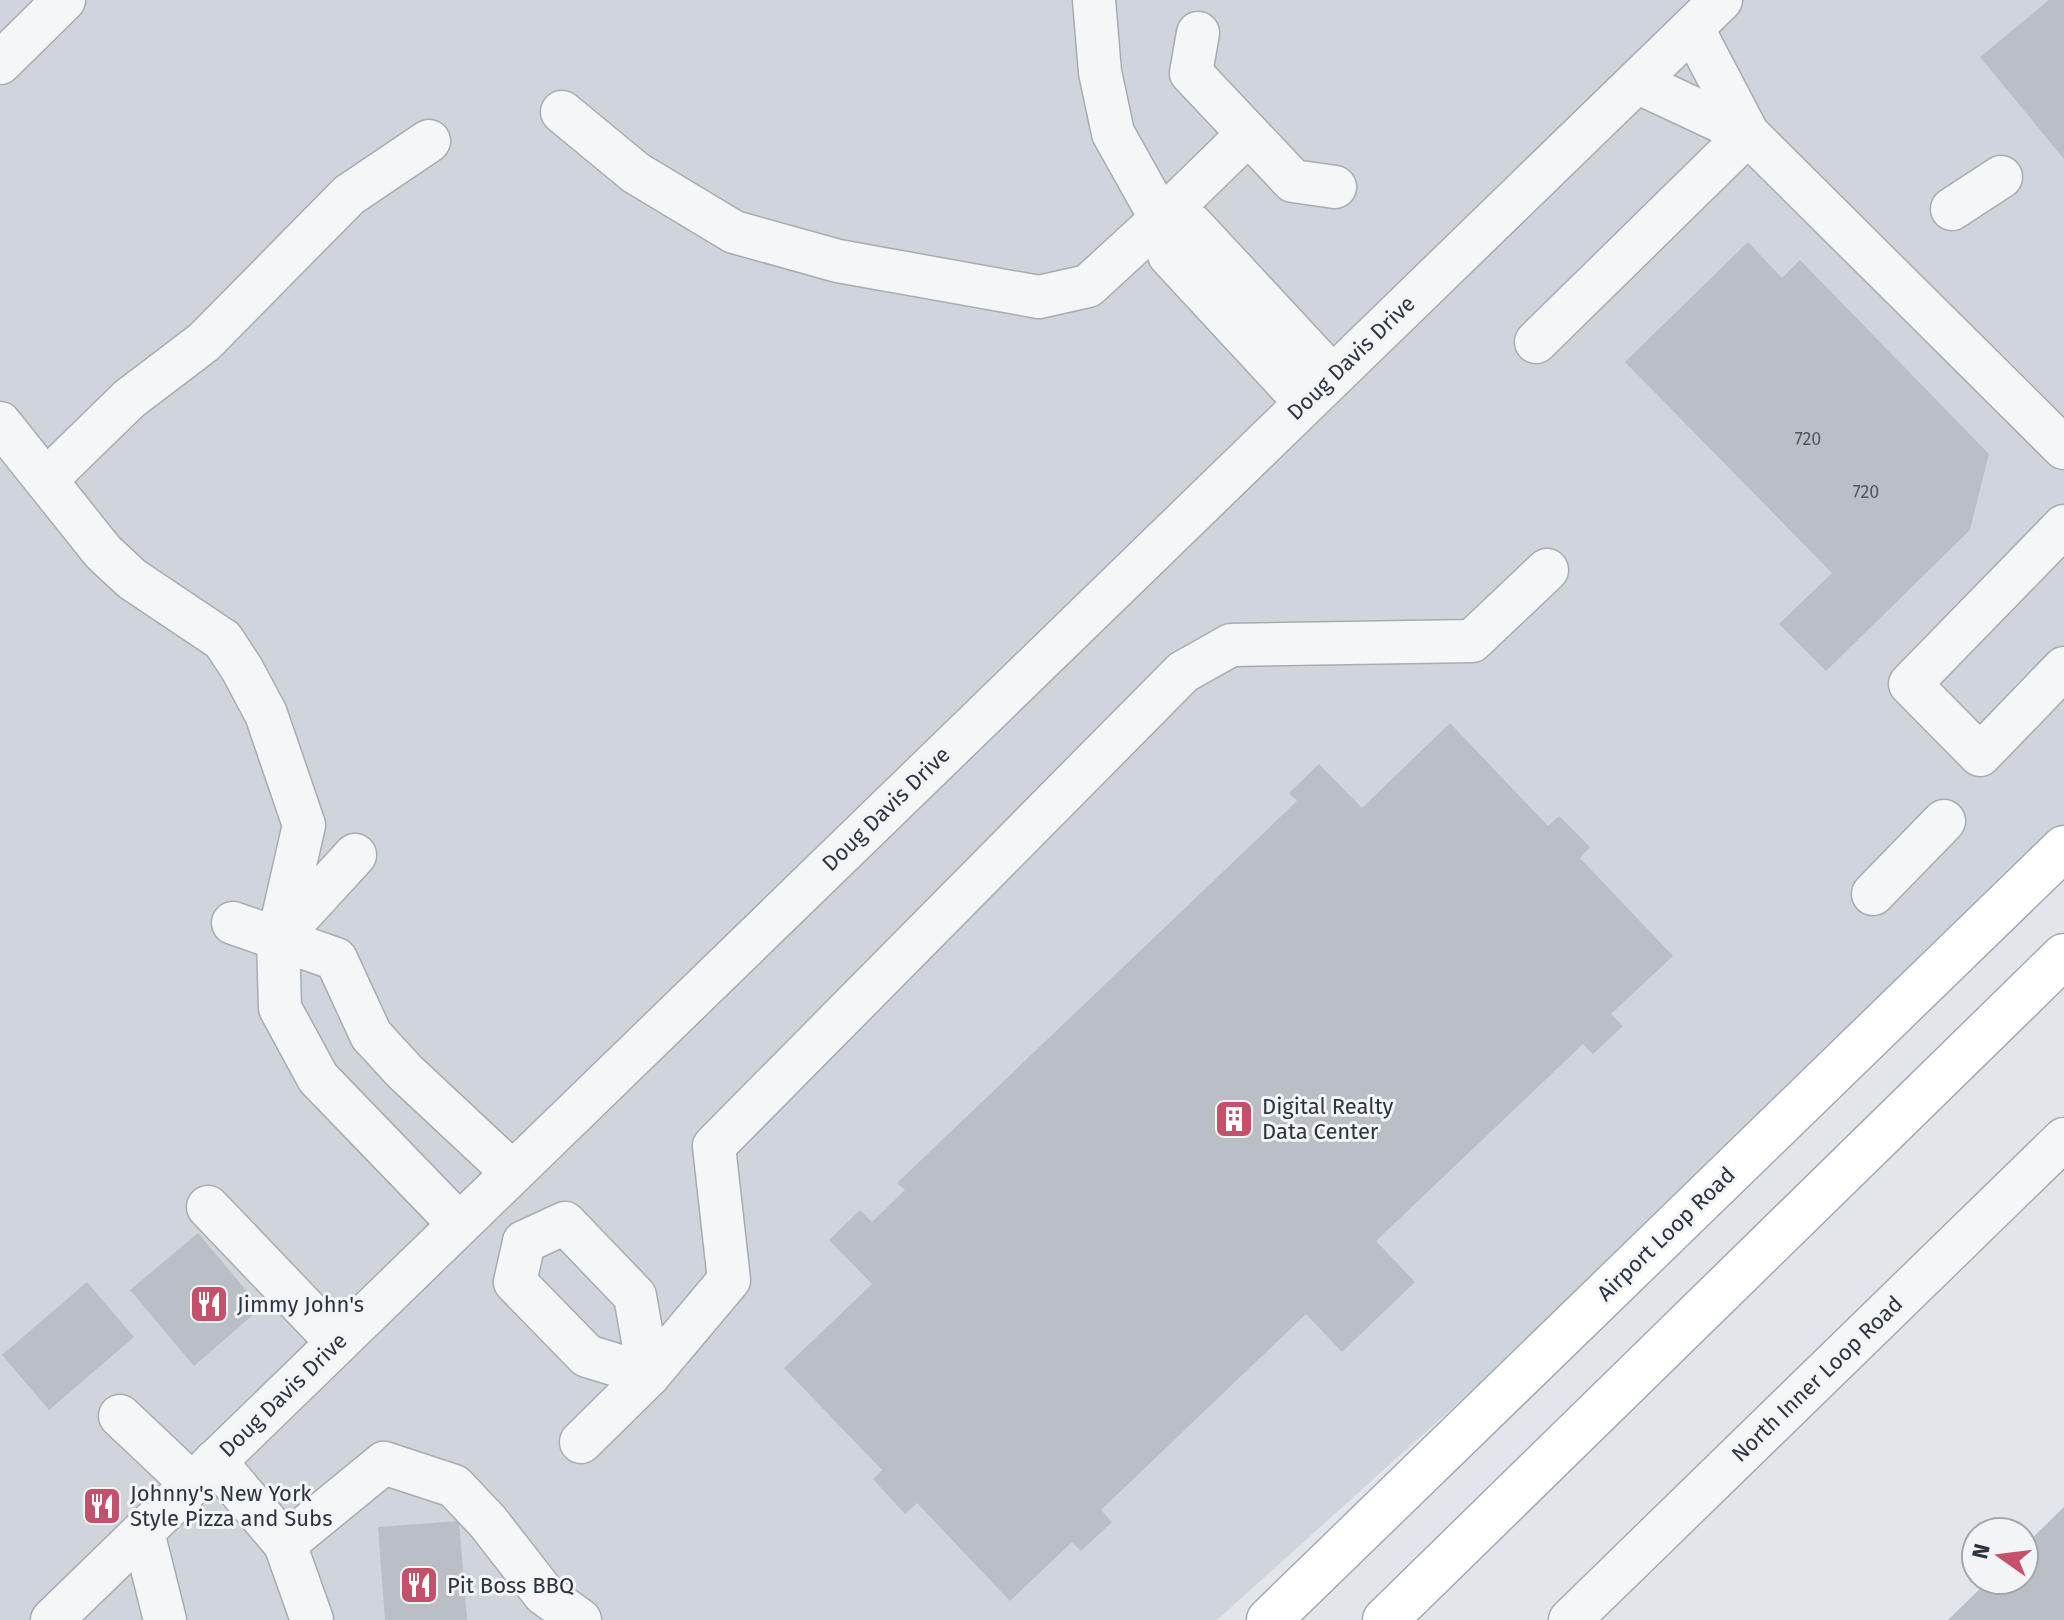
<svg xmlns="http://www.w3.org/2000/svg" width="2064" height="1620" font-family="'Fira Sans',sans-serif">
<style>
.built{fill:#d0d5db}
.building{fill:#babfc6}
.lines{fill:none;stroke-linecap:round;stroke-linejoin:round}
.minor-casing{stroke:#a7acb3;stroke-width:45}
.major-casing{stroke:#a2aab4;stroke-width:47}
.minor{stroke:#f5f6f8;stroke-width:42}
.major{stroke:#fff;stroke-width:44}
.labels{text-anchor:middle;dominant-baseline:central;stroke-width:6;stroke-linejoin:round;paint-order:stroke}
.number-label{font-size:18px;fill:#4f5762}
.street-label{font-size:22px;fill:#2b3440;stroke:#f2f4f7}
.poi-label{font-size:22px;fill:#2b3440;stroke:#f2f4f7;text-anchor:start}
</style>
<rect width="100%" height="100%" fill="#e2e5e9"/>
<polygon class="built" points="0,0 2064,0 2064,846 1681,1202 1217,1620 0,1620"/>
<g class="building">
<polygon points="2049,0 2064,0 2064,159 1980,57"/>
<polygon points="1748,242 1782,278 1800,260 1989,454 1970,530 1826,671 1779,624 1832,573 1625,362"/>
<polygon points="1450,723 1548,826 1559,816 1590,847 1580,858 1673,956 1611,1014 1623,1026 1593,1054 1583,1044 1376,1241 1415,1282 1342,1352 1306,1314 1101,1510 1112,1522 1081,1551 1072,1542 1010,1601 917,1503 905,1514 873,1479 882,1470 784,1368 872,1284 829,1240 860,1210 872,1222 905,1190 897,1183 1297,801 1289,793 1319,764 1362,808"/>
<polygon points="198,1233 261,1308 194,1366 130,1290"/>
<polygon points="87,1282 134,1337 49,1410 2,1355"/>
<polygon points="2064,1507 2064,1620 1948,1620 1989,1580 2024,1580 2024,1546"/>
<polygon points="459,1521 467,1620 385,1620 378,1527"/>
</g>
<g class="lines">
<defs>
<g id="minor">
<polyline points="1094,0 1100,72 1113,133 1161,219 1169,255 1305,402"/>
<polyline points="1693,29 1748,134 2064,448"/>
<polyline points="1198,33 1191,73 1293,181 1335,187"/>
<polyline points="0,63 64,0"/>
<polyline points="1639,83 1748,134"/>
<polyline points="562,112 636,173 734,232 838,261 1039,297 1088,286 1161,219 1247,135"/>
<polyline points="1952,209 2001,177"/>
<polyline points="1161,219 1192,225 1332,376"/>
<polyline points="1536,342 1748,134"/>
<polyline points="0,423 103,552 132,579 223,640 242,669 266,714 304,825 278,939 280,1008 318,1078 459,1224"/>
<polyline points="46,480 129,399 204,342 349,195 429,141"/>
<polyline points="2064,526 1910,684 1980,755 2064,668"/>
<polyline points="1873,894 1944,821"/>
<polyline points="233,923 336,959 371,1035 405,1072 512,1172"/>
<polyline points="279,938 355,855"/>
<polyline points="208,1207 337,1342"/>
<polyline points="524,1242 565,1223 635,1296 649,1375"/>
<polyline points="524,1242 515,1282 587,1356 649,1375"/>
<polyline points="120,1416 192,1484"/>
<polyline points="581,1442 649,1375 729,1280 714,1146 1183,672 1231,645 1472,641 1547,570"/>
<polyline points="215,1461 285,1544 312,1620"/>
<polyline points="143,1532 165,1620"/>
<polyline points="285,1544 384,1463 454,1486 488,1522 544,1594 580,1620"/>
<polyline points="52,1620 1721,0"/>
<polyline points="1570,1620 2064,1139"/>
</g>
<g id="major">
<polyline points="1269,1620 2064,848"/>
<polyline points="1385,1620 2064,956"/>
</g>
</defs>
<use href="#minor" class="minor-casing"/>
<use href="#major" class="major-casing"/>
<use href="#minor" class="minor"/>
<use href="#major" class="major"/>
</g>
<defs>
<symbol id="building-square" viewBox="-11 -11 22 22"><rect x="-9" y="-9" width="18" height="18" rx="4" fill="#c55069" stroke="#f2f4f7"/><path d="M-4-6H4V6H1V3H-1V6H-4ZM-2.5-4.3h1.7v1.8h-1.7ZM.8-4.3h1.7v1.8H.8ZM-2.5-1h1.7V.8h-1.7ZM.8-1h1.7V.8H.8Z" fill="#fff"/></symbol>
<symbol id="restaurant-square" viewBox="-11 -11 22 22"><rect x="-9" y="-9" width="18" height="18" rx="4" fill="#c55069" stroke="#f2f4f7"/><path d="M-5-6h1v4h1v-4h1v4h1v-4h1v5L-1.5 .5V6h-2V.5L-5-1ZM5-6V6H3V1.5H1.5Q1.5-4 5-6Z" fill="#fff"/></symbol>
</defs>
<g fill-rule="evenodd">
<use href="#building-square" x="1212" y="1097" width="44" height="44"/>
<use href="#restaurant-square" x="187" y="1282" width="44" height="44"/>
<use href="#restaurant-square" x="80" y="1484" width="44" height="44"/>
<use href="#restaurant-square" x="397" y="1563" width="44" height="44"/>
</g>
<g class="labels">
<g class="number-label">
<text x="1808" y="439">720</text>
<text x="1866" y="492">720</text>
</g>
<g class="street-label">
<text transform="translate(1351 358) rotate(-44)">Doug Davis Drive</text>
<text transform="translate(886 809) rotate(-44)">Doug Davis Drive</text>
<text transform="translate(1666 1234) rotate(-44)">Airport Loop Road</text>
<text transform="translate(1817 1379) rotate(-44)">North Inner Loop Road</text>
<text transform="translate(283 1395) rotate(-44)">Doug Davis Drive</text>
</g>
<g class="poi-label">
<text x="1262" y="1106">Digital Realty<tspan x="1262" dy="25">Data Center</tspan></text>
<text x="237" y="1304">Jimmy John's</text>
<text x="130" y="1493">Johnny's New York<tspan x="130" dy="25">Style Pizza and Subs</tspan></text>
<text x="447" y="1585">Pit Boss BBQ</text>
</g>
</g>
<g transform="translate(2000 1556) rotate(284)"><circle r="38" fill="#f2f4f7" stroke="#a2a7ae" stroke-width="2"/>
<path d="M0-6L14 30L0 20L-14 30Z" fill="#c55069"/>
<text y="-12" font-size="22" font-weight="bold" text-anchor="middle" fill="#2b3440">N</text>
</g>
</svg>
